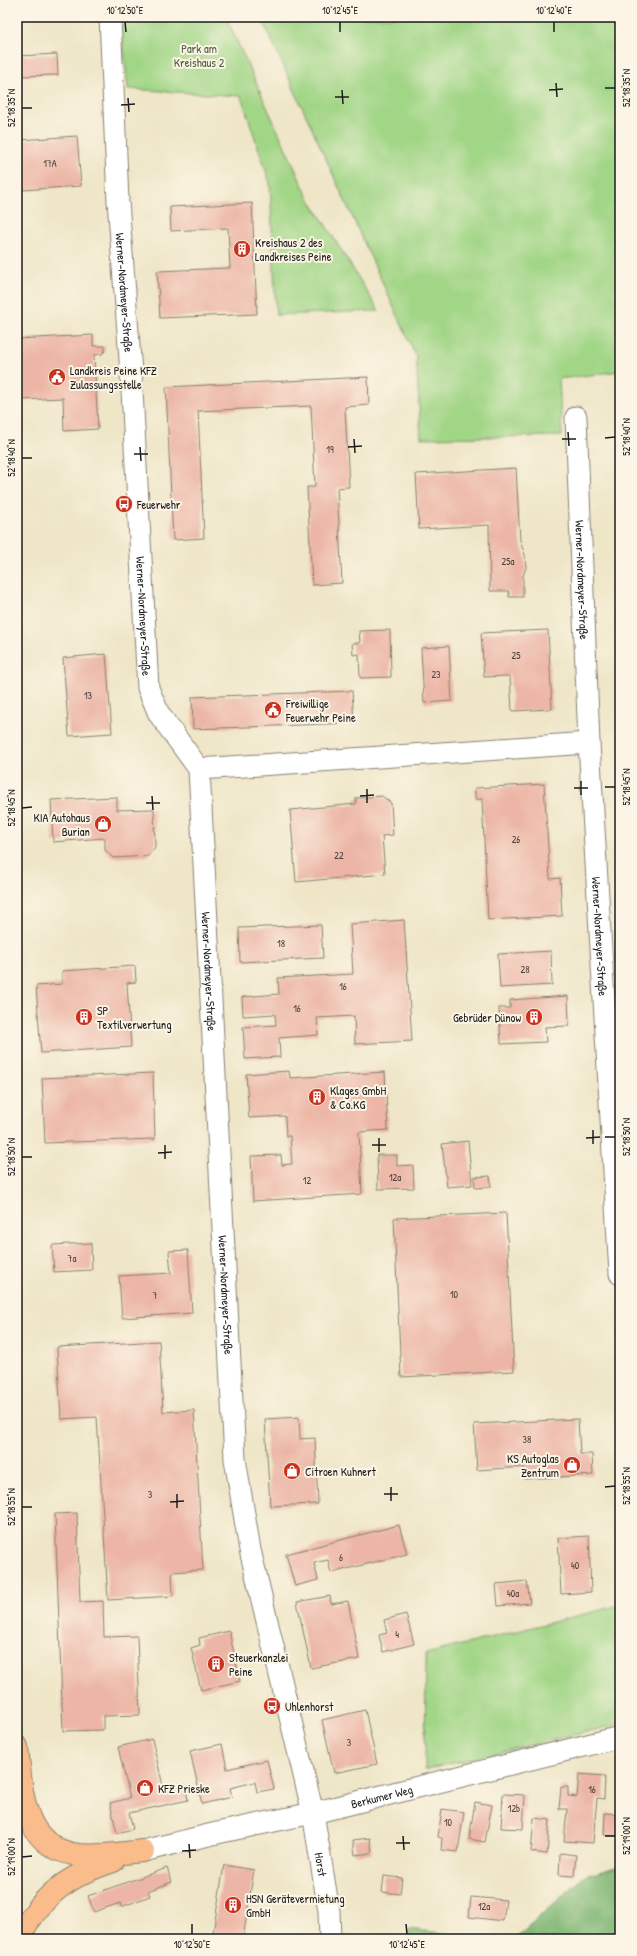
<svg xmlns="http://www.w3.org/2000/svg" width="637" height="1956" font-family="'Patrick Hand',sans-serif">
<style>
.green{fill:#a2d687;stroke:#5f7952}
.forest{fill:#81b774;stroke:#4e6a48}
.building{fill:#ecb5a5}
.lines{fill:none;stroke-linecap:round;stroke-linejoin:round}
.minor-casing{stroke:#868172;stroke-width:23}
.highway-casing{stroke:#868172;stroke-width:24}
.minor{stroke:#fff;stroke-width:21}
.highway{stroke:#f9bc8a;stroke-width:22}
.ticks{fill:none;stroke:#1c1c1c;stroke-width:1.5}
.labels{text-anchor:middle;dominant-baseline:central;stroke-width:4;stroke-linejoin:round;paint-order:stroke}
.number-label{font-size:10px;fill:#50423e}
.park-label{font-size:12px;fill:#4b5d41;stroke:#fcf5e5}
.poi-label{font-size:12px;fill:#1c1c1c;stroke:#fcf5e5;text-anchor:start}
.street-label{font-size:12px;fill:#1c1c1c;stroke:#fcf5e5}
.neatline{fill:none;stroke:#1c1c1c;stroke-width:1.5}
.ticks-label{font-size:10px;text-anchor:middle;fill:#1c1c1c}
</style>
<rect width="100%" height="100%" fill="#fcf5e5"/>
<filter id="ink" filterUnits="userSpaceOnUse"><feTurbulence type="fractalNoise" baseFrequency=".025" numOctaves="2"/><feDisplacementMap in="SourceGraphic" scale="8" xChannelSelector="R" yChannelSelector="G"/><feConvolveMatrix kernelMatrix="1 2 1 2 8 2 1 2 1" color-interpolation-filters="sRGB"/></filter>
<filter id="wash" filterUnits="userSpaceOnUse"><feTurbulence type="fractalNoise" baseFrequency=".012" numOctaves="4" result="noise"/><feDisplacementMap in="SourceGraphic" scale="16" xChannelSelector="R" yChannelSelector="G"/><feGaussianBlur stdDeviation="0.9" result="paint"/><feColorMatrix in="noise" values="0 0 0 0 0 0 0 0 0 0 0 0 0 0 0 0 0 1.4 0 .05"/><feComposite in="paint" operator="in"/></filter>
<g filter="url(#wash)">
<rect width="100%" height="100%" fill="#efe6c8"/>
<g class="green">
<polygon points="120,17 226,17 307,195 379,311 276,315 270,183 241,96 128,89"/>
<polygon points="261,17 620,17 620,371 559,379 562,436 421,438 416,356"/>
<polygon points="620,1605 620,1724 425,1770 426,1654"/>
</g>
<g class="forest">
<polygon points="620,1866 620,1939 514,1939 585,1876"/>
<polygon points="409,1929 492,1939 407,1939"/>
</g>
<g id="blocks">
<g class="building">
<polygon points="57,54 58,75 17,76 17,56"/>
<polygon points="77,136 81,186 23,190 20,140"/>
<polygon points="252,203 257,314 160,318 157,271 230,268 228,228 171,231 170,207"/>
<polygon points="93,335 93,346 105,346 105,351 102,354 94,355 98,429 64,431 63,398 20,400 17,339"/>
<polygon points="368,377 369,405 345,407 349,487 337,488 342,583 312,585 307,487 315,487 311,406 198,411 204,538 173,540 166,387"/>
<polygon points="516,468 520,541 525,555 526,567 523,576 523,597 509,597 509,591 490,591 489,525 419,529 416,474"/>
<polygon points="390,630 391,677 360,678 359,654 353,655 352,643 360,643 359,631"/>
<polygon points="548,630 552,709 512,711 510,676 484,677 481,633"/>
<polygon points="449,646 452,701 424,703 421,648"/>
<polygon points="106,654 112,733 69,736 63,658"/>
<polygon points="352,691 354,723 193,729 192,697"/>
<polygon points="544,784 550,879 560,878 562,916 488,920 482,799 475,799 475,788"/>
<polygon points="382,796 391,803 393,835 382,836 385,874 296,882 290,810 356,804 356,798"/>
<polygon points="117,797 117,810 154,809 155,847 148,856 113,858 105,850 105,838 53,842 51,800"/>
<polygon points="404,920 412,1041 355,1044 354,1016 317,1018 318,1035 279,1038 280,1057 245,1059 243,1027 276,1025 275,1014 243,1016 242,997 279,994 278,978 353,974 350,924"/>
<polygon points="321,925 323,958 240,962 239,928"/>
<polygon points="551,951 552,985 500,988 498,954"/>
<polygon points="135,966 136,982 127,983 131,1047 41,1053 36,986 62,984 62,971"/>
<polygon points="568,996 569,1026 545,1027 546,1042 501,1044 499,1008 510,1008 510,1000"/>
<polygon points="289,1071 290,1078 385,1072 388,1130 359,1132 362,1194 253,1201 251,1156 281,1155 282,1165 292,1164 290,1136 286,1136 285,1116 249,1118 246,1074"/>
<polygon points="153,1073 155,1139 45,1143 42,1078"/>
<polygon points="468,1141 472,1185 447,1187 442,1144"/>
<polygon points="377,1155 397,1155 397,1166 413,1165 414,1188 378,1189"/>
<polygon points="490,1176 491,1187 475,1188 474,1177"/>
<polygon points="506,1213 514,1371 401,1377 394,1218"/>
<polygon points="91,1243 92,1270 54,1272 52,1245"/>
<polygon points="188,1250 192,1313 122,1318 119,1276 171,1273 169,1251"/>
<polygon points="159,1341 163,1412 194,1410 203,1570 172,1572 173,1596 108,1600 97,1417 61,1419 57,1347"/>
<polygon points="299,1417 300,1439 315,1438 318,1504 270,1506 265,1419"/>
<polygon points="578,1419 580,1454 592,1454 593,1475 524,1479 524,1467 477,1470 474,1424"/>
<polygon points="77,1513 80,1602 103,1601 104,1637 137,1636 140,1715 103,1716 103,1730 63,1731 55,1514"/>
<polygon points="399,1525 407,1554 331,1573 328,1560 314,1563 318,1580 295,1586 286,1554"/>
<polygon points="589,1536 591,1592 561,1594 558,1538"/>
<polygon points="527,1581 530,1603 498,1606 496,1584"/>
<polygon points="330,1596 331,1604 348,1601 359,1659 311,1668 297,1602"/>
<polygon points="406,1614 414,1644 383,1652 379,1635 387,1633 384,1620"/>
<polygon points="229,1631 240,1681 201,1690 191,1648 200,1645 199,1638"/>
<polygon points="365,1710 377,1764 334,1773 322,1720"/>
<polygon points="152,1739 164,1790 185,1785 188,1800 129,1813 133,1829 117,1833 110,1803 130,1798 118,1747"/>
<polygon points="222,1744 227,1769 267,1760 274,1789 257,1792 255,1782 230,1788 232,1797 202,1804 190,1751"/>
<polygon points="579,1774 605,1776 604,1799 597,1798 593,1843 564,1841 567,1809 559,1809 561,1787 568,1787 568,1796 577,1797"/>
<polygon points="503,1794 525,1795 523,1829 501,1828"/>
<polygon points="475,1802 492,1805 485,1842 469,1839"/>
<polygon points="442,1809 464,1812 458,1852 441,1850 442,1838 438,1837"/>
<polygon points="605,1813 620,1814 620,1836 604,1835"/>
<polygon points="534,1818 550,1820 547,1854 531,1852"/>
<polygon points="370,1838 372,1853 355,1855 353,1840"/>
<polygon points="560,1853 576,1855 574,1876 559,1875"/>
<polygon points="224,1865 254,1870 243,1939 212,1939"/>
<polygon points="167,1868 172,1882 148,1891 150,1896 121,1907 120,1903 94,1912 88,1896"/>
<polygon points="384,1876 402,1878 400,1894 382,1892"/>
<polygon points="471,1897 506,1900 503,1921 469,1917"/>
</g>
</g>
</g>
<g filter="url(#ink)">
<use href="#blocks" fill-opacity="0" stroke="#868172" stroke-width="1"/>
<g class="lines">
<defs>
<g id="minor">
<path id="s1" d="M110,17L118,201L131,372L148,688L159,714L199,769L235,1459L250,1550L313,1813L329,1911L330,1939"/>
<path id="s2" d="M576,417L589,743L620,1274"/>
<polyline points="199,769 589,743"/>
<path id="s3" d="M143,1851L217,1833L313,1813L620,1737"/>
</g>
<g id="highway">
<path d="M17,1747C22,1791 21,1848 79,1855C100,1857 122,1853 143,1851"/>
<path d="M18,1939C41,1896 67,1876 113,1861"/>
</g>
</defs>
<use href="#minor" class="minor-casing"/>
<use href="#highway" class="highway-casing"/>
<use href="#minor" class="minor"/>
<use href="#highway" class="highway"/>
</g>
</g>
<path class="ticks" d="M125,22L126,32M340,22V32M554,22V32M556,83L557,97M605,88H615M342,90L343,104M549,90L563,89M335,97H349M128,98L129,112M121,105L135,104M22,108H32M568,432L569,446M605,438L615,437M354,439L355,453M562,439H576M140,447L141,461M348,447L362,446M134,454H148M22,458H32M581,781V795M605,787H615M574,788H588M367,789V803M152,796L153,810M360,796L374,795M146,803H160M22,808L32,807M593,1130V1144M605,1137H615M379,1138V1152M586,1138L600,1137M165,1145V1159M372,1145H386M158,1153L172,1152M22,1157H32M391,1487V1501M605,1487L615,1486M177,1494V1508M384,1494H398M170,1502L184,1501M22,1507H32M403,1836L404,1850M605,1836H615M396,1843H410M189,1844L190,1858M182,1851L196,1850M22,1857L32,1856M192,1924V1934M406,1924L407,1934"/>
<defs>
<symbol id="building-disc" viewBox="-11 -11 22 22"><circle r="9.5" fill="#c8321e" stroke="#fcf5e5"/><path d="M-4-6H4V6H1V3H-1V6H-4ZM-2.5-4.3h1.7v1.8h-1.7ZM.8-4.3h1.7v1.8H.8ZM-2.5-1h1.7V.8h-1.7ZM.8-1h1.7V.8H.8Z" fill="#fff"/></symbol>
<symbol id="civic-disc" viewBox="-11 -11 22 22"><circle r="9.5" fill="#c8321e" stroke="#fcf5e5"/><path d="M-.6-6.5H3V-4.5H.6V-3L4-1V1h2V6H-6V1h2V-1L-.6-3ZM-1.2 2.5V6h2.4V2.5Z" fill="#fff"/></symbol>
<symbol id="bus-disc" viewBox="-11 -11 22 22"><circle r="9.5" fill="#c8321e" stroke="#fcf5e5"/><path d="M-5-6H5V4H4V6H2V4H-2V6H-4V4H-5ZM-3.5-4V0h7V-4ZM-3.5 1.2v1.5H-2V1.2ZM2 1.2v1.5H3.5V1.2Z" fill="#fff"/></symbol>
<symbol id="shop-disc" viewBox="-11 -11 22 22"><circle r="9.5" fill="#c8321e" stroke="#fcf5e5"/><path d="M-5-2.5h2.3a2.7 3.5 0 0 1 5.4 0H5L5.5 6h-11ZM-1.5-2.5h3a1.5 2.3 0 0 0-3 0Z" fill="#fff"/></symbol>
</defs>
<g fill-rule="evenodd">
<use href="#building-disc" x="232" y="239" width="20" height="20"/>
<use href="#civic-disc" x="47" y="367" width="20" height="20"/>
<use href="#bus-disc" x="114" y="494" width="20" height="20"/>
<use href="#civic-disc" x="263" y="700" width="20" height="20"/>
<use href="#shop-disc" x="93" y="814" width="20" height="20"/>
<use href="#building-disc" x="74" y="1007" width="20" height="20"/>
<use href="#building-disc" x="524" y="1007" width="20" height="20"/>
<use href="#building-disc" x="307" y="1087" width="20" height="20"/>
<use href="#shop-disc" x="562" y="1455" width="20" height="20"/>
<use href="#shop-disc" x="282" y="1461" width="20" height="20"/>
<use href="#building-disc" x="206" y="1654" width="20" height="20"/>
<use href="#bus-disc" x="262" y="1696" width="20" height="20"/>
<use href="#shop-disc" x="135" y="1778" width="20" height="20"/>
<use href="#building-disc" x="223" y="1895" width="20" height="20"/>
</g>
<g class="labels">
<g class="number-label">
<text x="50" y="163">17A</text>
<text x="330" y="449">19</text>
<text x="508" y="561">25a</text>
<text x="516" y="655">25</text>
<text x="436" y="674">23</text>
<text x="88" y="695">13</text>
<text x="516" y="839">26</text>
<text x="339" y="855">22</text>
<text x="281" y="943">18</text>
<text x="525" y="969">28</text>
<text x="343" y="986">16</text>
<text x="297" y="1008">16</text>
<text x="395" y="1177">12a</text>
<text x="307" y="1180">12</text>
<text x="72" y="1258">7a</text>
<text x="454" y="1294">10</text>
<text x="155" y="1295">7</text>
<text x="527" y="1439">38</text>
<text x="150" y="1494">3</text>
<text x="341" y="1557">6</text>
<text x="575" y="1565">40</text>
<text x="513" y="1593">40a</text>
<text x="397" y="1634">4</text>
<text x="349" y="1742">3</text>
<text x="592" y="1789">16</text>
<text x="514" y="1808">12b</text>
<text x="448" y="1822">10</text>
<text x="484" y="1906">12a</text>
</g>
<g class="park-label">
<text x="199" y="48">Park am<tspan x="199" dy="14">Kreishaus 2</tspan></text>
</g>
<g class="poi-label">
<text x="255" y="242">Kreishaus 2 des<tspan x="255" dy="14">Landkreises Peine</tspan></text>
<text x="70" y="370">Landkreis Peine KFZ<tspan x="70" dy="14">Zulassungsstelle</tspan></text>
<text x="137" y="504">Feuerwehr</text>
<text x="286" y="703">Freiwillige<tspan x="286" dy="14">Feuerwehr Peine</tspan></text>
<text x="90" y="817" text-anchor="end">KIA Autohaus<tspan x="90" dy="14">Burian</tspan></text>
<text x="97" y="1010">SP<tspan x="97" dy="14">Textilverwertung</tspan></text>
<text x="521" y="1017" text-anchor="end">Gebrüder Dünow</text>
<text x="330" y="1090">Klages GmbH<tspan x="330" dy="14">&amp; Co.KG</tspan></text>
<text x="559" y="1458" text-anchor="end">KS Autoglas<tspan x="559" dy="14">Zentrum</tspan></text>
<text x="305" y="1471">Citroen Kuhnert</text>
<text x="229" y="1657">Steuerkanzlei<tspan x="229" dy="14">Peine</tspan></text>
<text x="285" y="1706">Uhlenhorst</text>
<text x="158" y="1788">KFZ Prieske</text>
<text x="246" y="1898">HSN Gerätevermietung<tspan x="246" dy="14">GmbH</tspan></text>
</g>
<g class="street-label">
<text stroke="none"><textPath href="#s1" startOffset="276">Werner-Nordmeyer-Straße</textPath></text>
<text stroke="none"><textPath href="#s2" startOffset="163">Werner-Nordmeyer-Straße</textPath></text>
<text stroke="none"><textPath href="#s1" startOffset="600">Werner-Nordmeyer-Straße</textPath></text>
<text stroke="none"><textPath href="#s2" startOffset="520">Werner-Nordmeyer-Straße</textPath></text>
<text stroke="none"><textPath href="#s1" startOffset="971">Werner-Nordmeyer-Straße</textPath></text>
<text stroke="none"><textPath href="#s1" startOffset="1295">Werner-Nordmeyer-Straße</textPath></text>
<text stroke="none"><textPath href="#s3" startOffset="245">Berkumer Weg</textPath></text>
<text stroke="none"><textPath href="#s1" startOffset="1874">Horst</textPath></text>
</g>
</g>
<rect width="637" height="1956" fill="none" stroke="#fcf5e5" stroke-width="44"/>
<rect x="22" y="22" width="593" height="1912" class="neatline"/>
<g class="ticks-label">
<text x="125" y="14">10°12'50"E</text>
<text x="340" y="14">10°12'45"E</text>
<text x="554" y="14">10°12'40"E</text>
<text transform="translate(626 88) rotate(-90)" y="4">52°18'35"N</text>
<text transform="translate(11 108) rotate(-90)" y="4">52°18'35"N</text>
<text transform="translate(626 437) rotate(-90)" y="4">52°18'40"N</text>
<text transform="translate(11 458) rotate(-90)" y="4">52°18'40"N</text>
<text transform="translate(626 787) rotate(-90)" y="4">52°18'45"N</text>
<text transform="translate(11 808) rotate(-90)" y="4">52°18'45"N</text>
<text transform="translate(626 1137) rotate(-90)" y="4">52°18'50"N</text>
<text transform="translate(11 1157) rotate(-90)" y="4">52°18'50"N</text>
<text transform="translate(626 1486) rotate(-90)" y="4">52°18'55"N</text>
<text transform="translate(11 1507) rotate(-90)" y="4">52°18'55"N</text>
<text transform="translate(626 1836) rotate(-90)" y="4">52°19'00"N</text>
<text transform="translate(11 1857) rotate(-90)" y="4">52°19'00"N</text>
<text x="192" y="1948">10°12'50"E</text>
<text x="407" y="1948">10°12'45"E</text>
</g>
</svg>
